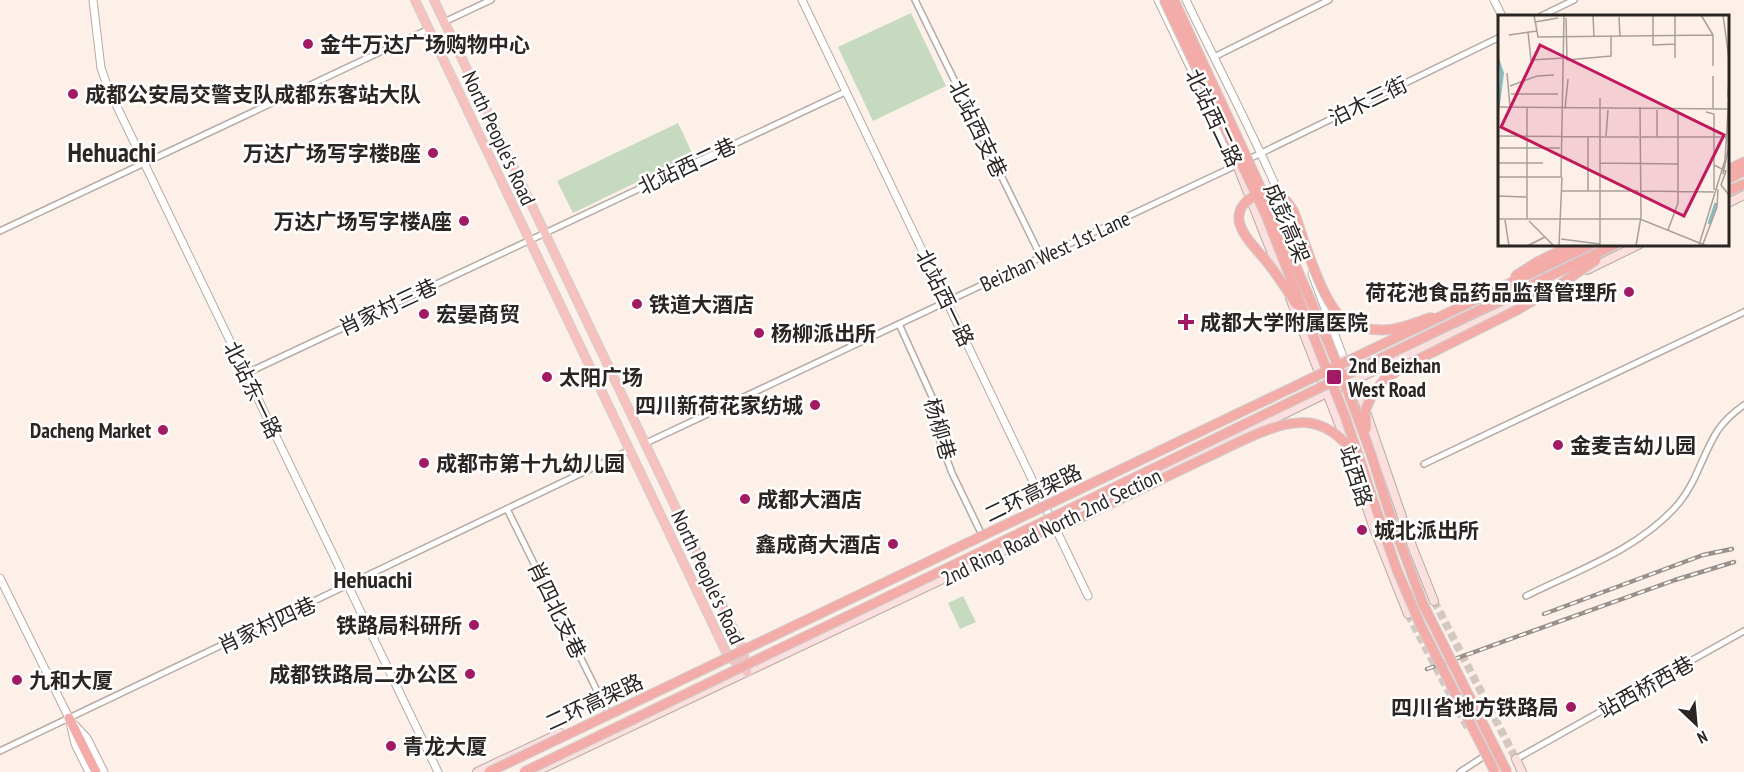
<svg xmlns="http://www.w3.org/2000/svg" width="1744" height="772" font-family="'PT Sans Narrow','Noto Sans SC',sans-serif">
<style>
.green{fill:#c5dabe}
.lines{fill:none;stroke-linecap:round;stroke-linejoin:round}
.secondary-tunnel{stroke:#d3c8c2;stroke-width:8;stroke-dasharray:8 4;stroke-linecap:butt}
.minor-casing{stroke:#b6aaa4;stroke-width:8}
.tertiary-casing{stroke:#b6aaa4;stroke-width:9}
.secondary-casing{stroke:#b6aaa4;stroke-width:10}
.primary-casing{stroke:#d0cfcf;stroke-width:10}
.trunk-casing{stroke:#d0cfcf;stroke-width:11}
.minor{stroke:#fff;stroke-width:5}
.tertiary{stroke:#fff;stroke-width:7}
.secondary{stroke:#fbe0df;stroke-width:8}
.primary{stroke:#f7c1be;stroke-width:8}
.trunk{stroke:#f4aca8;stroke-width:9}
.rail-casing{stroke:#99908b;stroke-width:4.5}
.rail{stroke:#fff;stroke-width:2;stroke-dasharray:7;stroke-linecap:butt}
.trunk-bridge-casing{stroke:#d0cfcf;stroke-width:11;stroke-linecap:butt}
.trunk-bridge{stroke:#f4aca8;stroke-width:9}
.poi-dot{fill:#a31a64;stroke:#fff;stroke-width:2}
.labels{text-anchor:middle;dominant-baseline:central;stroke-width:5;stroke-linejoin:round;paint-order:stroke}
.poi-label{font-size:21px;font-weight:bold;fill:#2b2624;stroke:#fff;text-anchor:start}
.street-label{font-size:21px;fill:#2b2624;stroke:#fff}
.quarter-label{font-size:24px;font-weight:bold;fill:#2b2624;stroke:#fff}
.district-label{font-size:27px;font-weight:bold;fill:#2b2624;stroke:#fff}
.inset-river{fill:none;stroke:#86bcc0;stroke-width:3}
.inset-road{fill:none;stroke:#a99f9a;stroke-width:1.5}
.view{fill:#c2185b;fill-opacity:0.15;stroke:#c2185b;stroke-width:3}
.inset-edge{fill:none;stroke:#2b2624;stroke-width:3}
</style>
<rect width="100%" height="100%" fill="#fdf0e9"/>
<g class="green">
<polygon points="911,13 946,86 873,121 838,47"/>
<polygon points="678,123 693,155 573,213 557,181"/>
<polygon points="963,596 976,622 960,629 948,603"/>
</g>
<g class="lines">
<g class="secondary-tunnel">
<polyline points="1434,601 1516,759"/>
<polyline points="1408,614 1469,730"/>
</g>
<defs>
<g id="minor">
<polyline points="915,0 1041,257"/>
<polyline points="1541,16 1574,0"/>
<polyline points="444,22 491,0"/>
<polyline points="1214,57 1329,0"/>
<polyline points="1247,160 1500,37"/>
<polyline points="0,231 429,29"/>
<polyline points="899,324 933,399 937,410 935,422 940,441 952,473 981,533"/>
<polyline points="245,374 845,92"/>
<polyline points="646,443 1239,164"/>
<polyline points="1424,464 1744,312"/>
<polyline points="507,509 607,711"/>
<path d="M1526,596C1578,570 1640,549 1679,503C1697,481 1703,453 1718,430C1725,420 1734,412 1744,405"/>
<polyline points="0,751 630,450"/>
<polyline points="1516,759 1744,631"/>
<polyline points="1460,772 1483,757"/>
</g>
<g id="tertiary">
<polyline points="93,0 101,68 108,88 438,772"/>
<polyline points="802,0 1088,596"/>
<polyline points="1158,0 1237,165"/>
<path d="M1186,0C1227,85 1271,168 1305,256"/>
<polyline points="1494,0 1502,16"/>
<polyline points="1312,274 1344,359"/>
<polyline points="0,578 69,718 75,744 89,772"/>
<polyline points="75,725 87,738 104,772"/>
</g>
<g id="secondary">
<polyline points="1237,165 1282,279"/>
<polyline points="1728,203 1744,195"/>
<polyline points="1587,270 1640,244"/>
<polyline points="1290,298 1341,429 1373,526 1408,614"/>
<polyline points="1344,359 1363,403 1412,546 1434,601"/>
<polyline points="1106,501 1327,393 1541,292"/>
<polyline points="1516,759 1522,772"/>
<polyline points="477,772 560,733"/>
<polyline points="535,772 1017,544"/>
</g>
<g id="primary">
<polyline points="415,0 727,654 747,672"/>
<polyline points="434,0 742,647 747,671"/>
</g>
<g id="trunk">
<polyline points="1728,170 1744,162"/>
<polyline points="1728,179 1744,171"/>
<polyline points="1728,191 1744,184"/>
<polyline points="1373,460 1392,521"/>
<polyline points="1362,466 1380,521"/>
<polyline points="69,718 96,772"/>
</g>
</defs>
<use href="#minor" class="minor-casing"/>
<use href="#tertiary" class="tertiary-casing"/>
<use href="#secondary" class="secondary-casing"/>
<use href="#primary" class="primary-casing"/>
<use href="#trunk" class="trunk-casing"/>
<use href="#minor" class="minor"/>
<use href="#tertiary" class="tertiary"/>
<use href="#secondary" class="secondary"/>
<use href="#primary" class="primary"/>
<use href="#trunk" class="trunk"/>
<defs>
<g id="rail">
<polyline points="1544,614 1703,555 1732,549"/>
<polyline points="1427,669 1675,580 1734,562"/>
</g>
</defs>
<use href="#rail" class="rail-casing"/>
<use href="#rail" class="rail"/>
<defs>
<g id="trunk-bridge">
<polyline points="1164,0 1265,213 1345,416 1362,466"/>
<path d="M1174,0C1243,152 1318,302 1373,460"/>
<polyline points="1515,276 1537,262 1574,244"/>
<path d="M1297,305C1289,293 1281,281 1273,270C1264,256 1241,237 1239,220C1237,201 1262,187 1279,195C1286,199 1290,205 1294,212C1304,239 1323,308 1347,322C1358,328 1371,330 1383,330C1399,330 1417,322 1432,317"/>
<polyline points="1366,429 1365,411 1372,395 1384,380 1405,366 1517,310 1558,286 1596,260"/>
<polyline points="1380,521 1397,570 1420,624 1495,772"/>
<polyline points="1392,521 1423,604 1507,772"/>
<path d="M1006,544L1074,521L1237,443C1284,421 1322,406 1356,457"/>
<polyline points="489,772 1592,244"/>
<path d="M524,772C889,599 1252,419 1616,244"/>
</g>
</defs>
<use href="#trunk-bridge" class="trunk-bridge-casing"/>
<use href="#trunk-bridge" class="trunk-bridge"/>
</g>
<g class="poi-dot">
<circle cx="308" cy="44" r="6"/>
<circle cx="73" cy="94" r="6"/>
<circle cx="433" cy="153" r="6"/>
<circle cx="464" cy="221" r="6"/>
<circle cx="1629" cy="292" r="6"/>
<circle cx="637" cy="304" r="6"/>
<circle cx="424" cy="314" r="6"/>
<path d="M1183 313h6v6h6v6h-6v6h-6v-6h-6v-6h6z"/>
<circle cx="759" cy="333" r="6"/>
<circle cx="547" cy="377" r="6"/>
<rect x="1326" y="369" width="16" height="16" rx="3"/>
<circle cx="815" cy="405" r="6"/>
<circle cx="163" cy="430" r="6"/>
<circle cx="1558" cy="445" r="6"/>
<circle cx="424" cy="463" r="6"/>
<circle cx="745" cy="499" r="6"/>
<circle cx="1362" cy="530" r="6"/>
<circle cx="893" cy="544" r="6"/>
<circle cx="474" cy="625" r="6"/>
<circle cx="470" cy="674" r="6"/>
<circle cx="17" cy="680" r="6"/>
<circle cx="1571" cy="707" r="6"/>
<circle cx="391" cy="746" r="6"/>
</g>
<g class="labels">
<g class="poi-label">
<text x="320" y="44">金牛万达广场购物中心</text>
<text x="85" y="94">成都公安局交警支队成都东客站大队</text>
<text x="421" y="153" text-anchor="end">万达广场写字楼B座</text>
<text x="452" y="221" text-anchor="end">万达广场写字楼A座</text>
<text x="1617" y="292" text-anchor="end">荷花池食品药品监督管理所</text>
<text x="649" y="304">铁道大酒店</text>
<text x="436" y="314">宏晏商贸</text>
<text x="1200" y="322">成都大学附属医院</text>
<text x="771" y="333">杨柳派出所</text>
<text x="1348" y="365">2nd Beizhan<tspan x="1348" dy="24">West Road</tspan></text>
<text x="559" y="377">太阳广场</text>
<text x="803" y="405" text-anchor="end">四川新荷花家纺城</text>
<text x="151" y="430" text-anchor="end">Dacheng Market</text>
<text x="1570" y="445">金麦吉幼儿园</text>
<text x="436" y="463">成都市第十九幼儿园</text>
<text x="757" y="499">成都大酒店</text>
<text x="1374" y="530">城北派出所</text>
<text x="881" y="544" text-anchor="end">鑫成商大酒店</text>
<text x="462" y="625" text-anchor="end">铁路局科研所</text>
<text x="458" y="674" text-anchor="end">成都铁路局二办公区</text>
<text x="29" y="680">九和大厦</text>
<text x="1559" y="707" text-anchor="end">四川省地方铁路局</text>
<text x="403" y="746">青龙大厦</text>
</g>
<g class="street-label">
<text transform="translate(1368 101) rotate(-26)">泊木三街</text>
<text transform="translate(1214 118) rotate(65)">北站西二路</text>
<text transform="translate(978 129) rotate(64)">北站西支巷</text>
<text transform="translate(499 138) rotate(65)">North People's Road</text>
<text transform="translate(687 166) rotate(-25)">北站西二巷</text>
<text transform="translate(1287 223) rotate(67)">成彭高架</text>
<text transform="translate(1055 251) rotate(-25)">Beizhan West 1st Lane</text>
<text transform="translate(945 298) rotate(64)">北站西一路</text>
<text transform="translate(388 307) rotate(-25)">肖家村三巷</text>
<text transform="translate(253 390) rotate(64)">北站东一路</text>
<text transform="translate(940 429) rotate(74)">杨柳巷</text>
<text transform="translate(1356 476) rotate(72)">站西路</text>
<text transform="translate(1033 493) rotate(-26)">二环高架路</text>
<text transform="translate(1051 527) rotate(-26)">2nd Ring Road North 2nd Section</text>
<text transform="translate(708 577) rotate(65)">North People's Road</text>
<text transform="translate(557 610) rotate(64)">肖四北支巷</text>
<text transform="translate(267 625) rotate(-25)">肖家村四巷</text>
<text transform="translate(1646 687) rotate(-29)">站西桥西巷</text>
<text transform="translate(594 702) rotate(-25)">二环高架路</text>
</g>
<g class="quarter-label">
<text x="373" y="579">Hehuachi</text>
</g>
<g class="district-label">
<text x="112" y="152">Hehuachi</text>
</g>
</g>
<g transform="translate(1498 15)">
<rect width="231" height="231" fill="#fdf0e9"/>
<path d="M0,40L6,58L0,104L2,59Z" fill="#86bcc0"/>
<path class="inset-river" d="M211,209L218,188"/>
<path class="inset-road" d="M36,0L40,22L215,20M95,0L96,22M155,0V30L177,29M177,0V43M203,0L215,20V51M225,0L231,44M121,2L122,21M68,3L69,45M37,7L60,3M30,17L33,45L66,43M11,20L39,16M69,45L113,41V22M9,58L12,91M215,61V94M12,71L39,61L56,60M13,79H60M230,82L231,62M0,92L231,94M67,94L70,64M159,95V122M208,97L216,99V122M0,121L141,122M108,121L110,95M143,122H228M2,133H62M0,148H45M102,148L180,149M216,150L228,156L223,170L231,180M225,159L231,130M0,162H63M63,162L66,0M216,175V122M63,176H141M90,176V121M143,176L216,177M0,181L28,182M0,204H142L209,231M29,204V92M7,205L11,231M31,206L56,231M170,215L180,188V96M63,224L102,229M205,229L219,192L220,174M201,230L227,145L231,80M29,231L47,222M61,231L64,162M102,231V83M138,231L143,202L142,92"/>
<path class="view" d="M42,30L226,120L186,201L3,112Z"/>
<rect width="231" height="231" class="inset-edge"/>
</g>
<g transform="translate(1696 724) rotate(154)" stroke="#ffffff" stroke-width="4.5" paint-order="stroke">
<path d="M0-4.5L10 22L0 15L-10 22Z" fill="#2b2624"/>
<text y="-9" font-size="16" font-weight="bold" text-anchor="middle" fill="#2b2624">N</text>
</g>
</svg>
